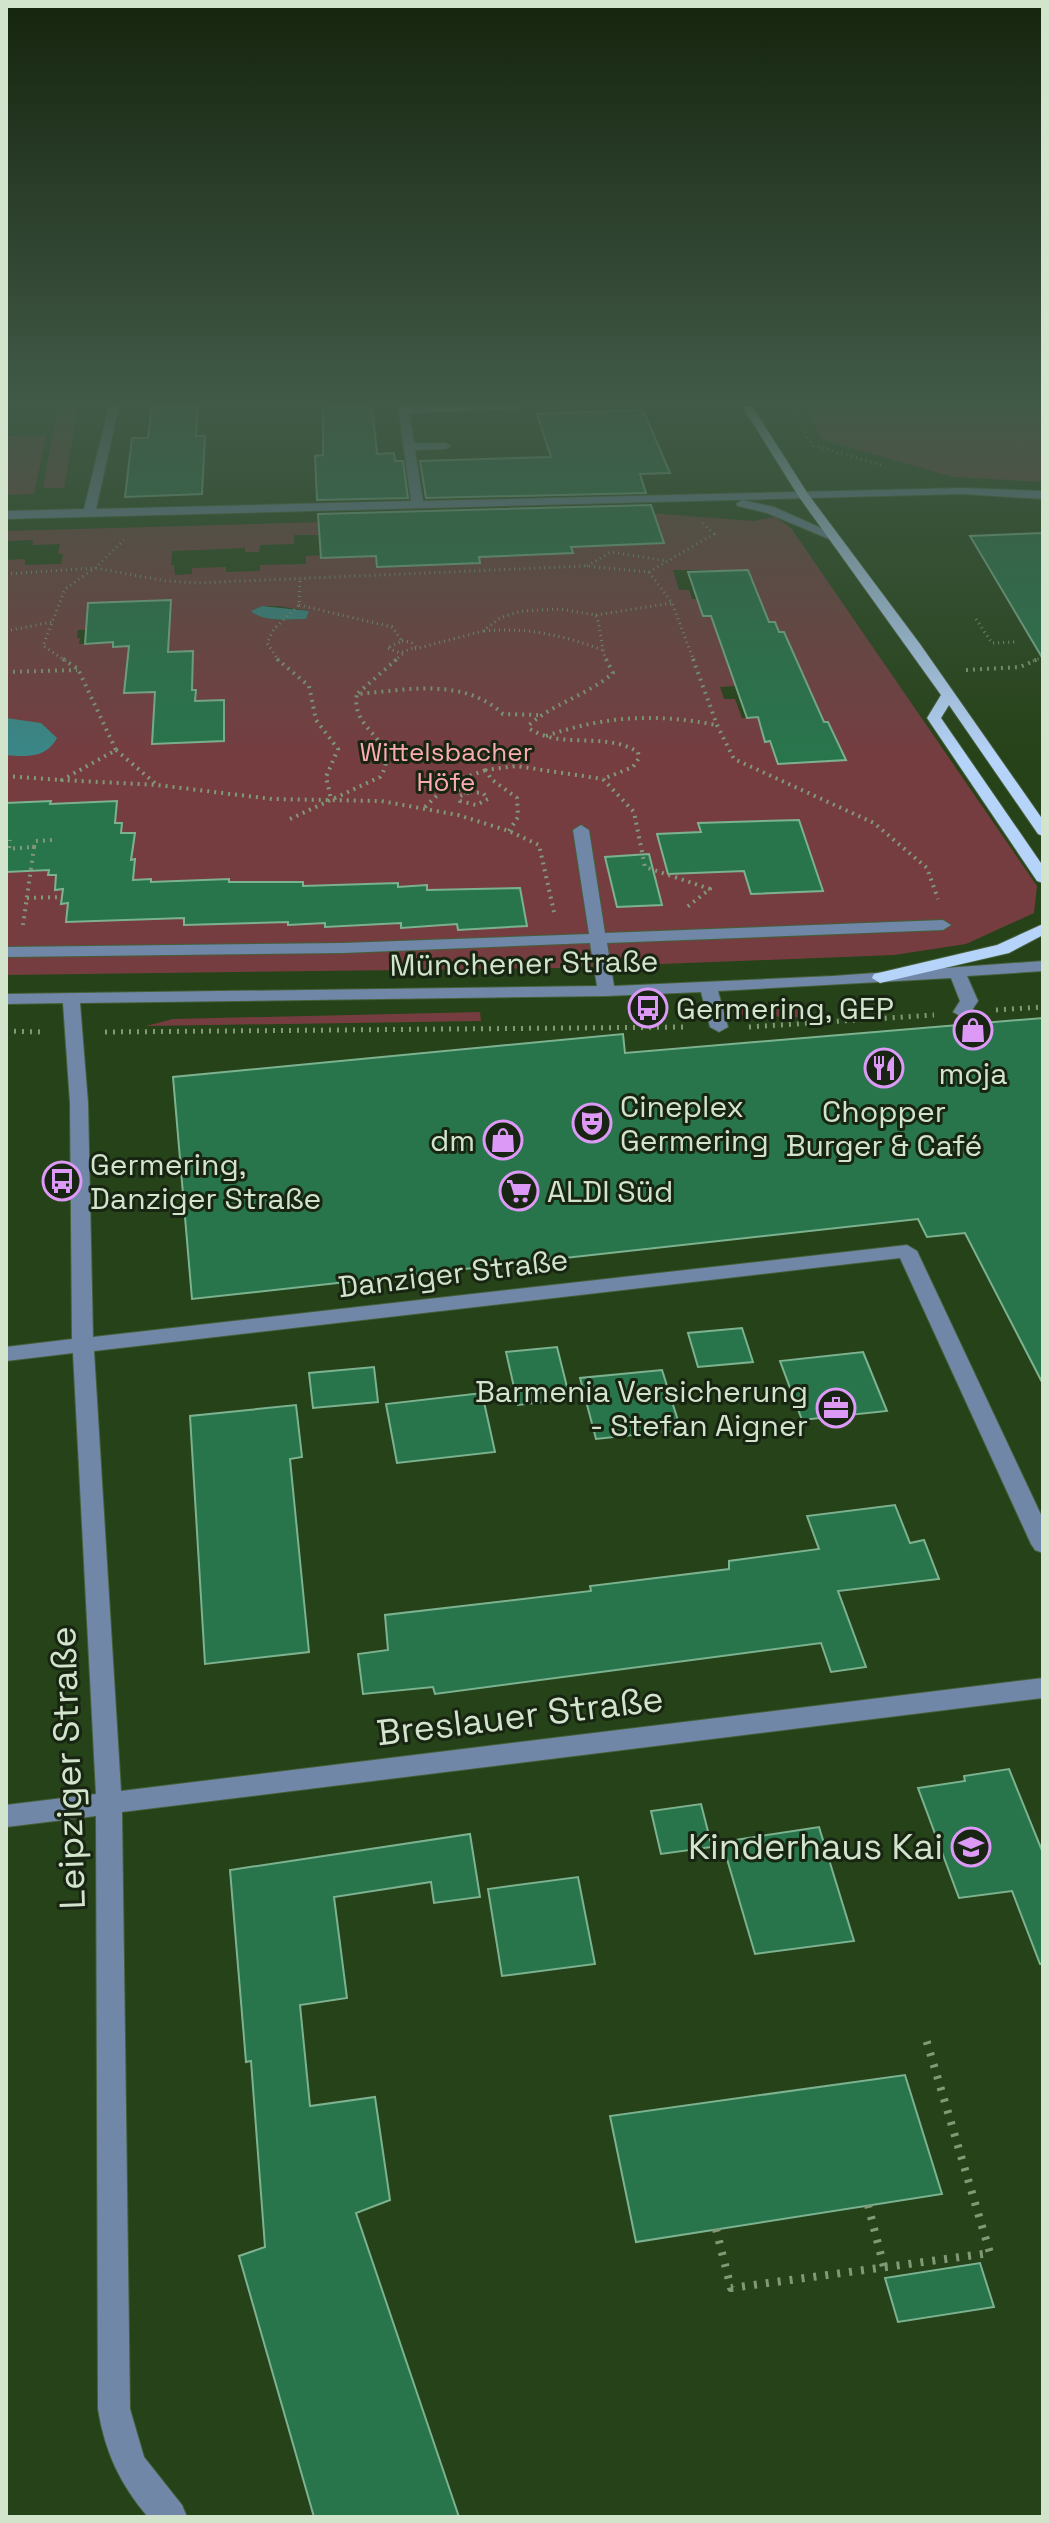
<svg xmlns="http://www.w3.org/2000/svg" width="1049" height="2523" font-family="'Space Grotesk',sans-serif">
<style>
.green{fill:#763d41;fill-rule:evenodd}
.water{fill:#3b8788}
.building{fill:#28754c;stroke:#7cb290;stroke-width:2}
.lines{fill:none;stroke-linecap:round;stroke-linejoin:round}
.minor-casing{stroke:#455f38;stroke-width:2}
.major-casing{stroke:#455f38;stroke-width:2}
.path-far3{stroke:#829978;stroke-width:3;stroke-dasharray:1 4;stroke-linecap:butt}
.path-far2{stroke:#829978;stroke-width:4;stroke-dasharray:2 5;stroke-linecap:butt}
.path-far1{stroke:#829978;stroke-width:5;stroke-dasharray:2 6;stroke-linecap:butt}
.path{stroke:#829978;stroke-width:8;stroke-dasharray:3 9;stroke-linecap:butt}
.minor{fill:#7087a7;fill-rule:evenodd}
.major{fill:#b6d3fa;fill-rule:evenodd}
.labels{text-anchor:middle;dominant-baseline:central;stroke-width:6;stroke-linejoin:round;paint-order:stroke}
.far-park-label{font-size:26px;fill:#fbacaf;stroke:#182513}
.street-label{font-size:30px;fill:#d2e4cb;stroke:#182513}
.poi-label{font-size:30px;fill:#d2e4cb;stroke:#182513;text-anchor:start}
.near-street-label{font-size:36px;fill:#d2e4cb;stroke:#182513}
.near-poi-label{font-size:36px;fill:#d2e4cb;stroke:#182513;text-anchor:end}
</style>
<rect width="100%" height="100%" fill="#264218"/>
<g class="green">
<polygon points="58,406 78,406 64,488 43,488"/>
<polygon points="806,406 1043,406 1043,482 953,477 821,439"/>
<polygon points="46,435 34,494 6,495 6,436"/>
<path d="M648,513L754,521L775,517L791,528L1037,886L1034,913L966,944L894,955L560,968L6,975V560L25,559V565L61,564L63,554L58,553L60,544L32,545L33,540L6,541V531ZM617,523L657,526L663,543H594V546H571L572,553L513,552V555L479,557V563L449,564L448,560L443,561L442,563L415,562V565L377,567L375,554L339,558L338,554L306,556V564L260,565V571L226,572V567L192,568V574L175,575L174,565H171L172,551L245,548V552H259L260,545L294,544V535H350L351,540H373L374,547L447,542L448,546L476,544L475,537L538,533L539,536L568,535L567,527ZM673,570H748L752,582H748L753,592H748L755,606H762L769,622H775L779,632H784L798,664L788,665L796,693H801L810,716L821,715L824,722L828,723L846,760L777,762L770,741H765L758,717L742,718L735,699H724L720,687L736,686L732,675H739L733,659L741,658L736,647H722L714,616H703L697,599H692L689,590H679ZM170,600L168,652H193L192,690L196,691L195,701L224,700L223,741L153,744L155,692L125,693L129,646L113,647V642L79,644L80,638H77L78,630L100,629L101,621H91L93,609H88L89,603L123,602V606L140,605L141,601ZM262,606H279L309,611L306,619C289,619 264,623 252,611ZM799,820L805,838L798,839L804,855H811L822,891L751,894L744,871L709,873L707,866L680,867L679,860L664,861L658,834L701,832L699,823Z"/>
<polygon points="778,1004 811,1011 813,1018 738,1015 732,1012 735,1008"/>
<polygon points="480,1012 481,1021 146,1026 173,1019"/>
</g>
<g class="water">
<path d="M262,606L309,611L306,619C289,619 264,623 251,611Z"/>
<path d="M6,718L41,723L57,738C46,758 27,757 6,755Z"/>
</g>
<g class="building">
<polygon points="152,406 198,406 196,436 205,436 202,494 125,497 132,438 148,438"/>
<polygon points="323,406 372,406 377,454 394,453 395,461 403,461 408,498 317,500 315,456 323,455"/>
<polygon points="643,410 670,473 640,474 646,493 426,498 420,461 551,457 537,414"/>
<polygon points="651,505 664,543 571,547 573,553 479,557 480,563 377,567 376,556 321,558 318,514"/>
<polygon points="1043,533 1043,659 970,536"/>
<polygon points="748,570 769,622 775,622 779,632 784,632 824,722 828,722 846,760 778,764 770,741 765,742 758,717 747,718 711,616 703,616 688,572"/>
<polygon points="171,600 168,652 193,651 192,690 196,690 195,701 224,700 224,741 152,744 155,692 124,693 129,646 113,647 113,642 85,644 88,603"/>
<polygon points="51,801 50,804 117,801 115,823 122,823 121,833 135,833 131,860 135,859 133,880 151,879 151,882 229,879 229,882 303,882 303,886 398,883 398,887 427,885 427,890 520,888 527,926 458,930 457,924 401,928 401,923 325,927 325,923 288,925 288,922 184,925 184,918 66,922 68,903 61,904 63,889 55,890 56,875 48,875 49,870 6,872 6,803"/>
<polygon points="799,820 823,891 751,894 744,871 668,874 657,834 701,832 698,823"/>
<polygon points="649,854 662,905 617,907 605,857"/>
<polygon points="1043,1018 1043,1384 965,1233 927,1237 918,1219 192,1299 173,1077 623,1034 625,1053"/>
<polygon points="742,1328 753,1362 698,1367 688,1333"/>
<polygon points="557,1347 570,1399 518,1405 506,1352"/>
<polygon points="863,1352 887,1411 802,1420 780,1361"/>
<polygon points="374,1367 378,1402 313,1408 309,1373"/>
<polygon points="662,1370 681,1430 596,1439 580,1378"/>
<polygon points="482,1393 495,1452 397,1463 386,1404"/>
<polygon points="296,1405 302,1457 290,1459 309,1652 205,1664 190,1416"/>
<polygon points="895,1505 910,1543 924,1540 939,1579 838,1591 866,1667 831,1672 821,1643 435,1694 433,1687 363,1694 358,1654 388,1650 385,1615 591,1591 590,1586 729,1569 729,1561 819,1549 807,1516"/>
<polygon points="1009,1769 1043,1853 1043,1964 1040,1964 1012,1891 959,1898 918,1788 965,1781 964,1776"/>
<polygon points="701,1804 712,1847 661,1854 651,1811"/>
<polygon points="819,1827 854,1941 755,1954 722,1842"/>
<polygon points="470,1834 480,1897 434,1903 431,1882 334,1897 347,1998 300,2005 310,2106 375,2097 390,2200 356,2213 459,2517 314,2517 239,2256 265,2247 251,2061 246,2062 230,1870"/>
<polygon points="578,1877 595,1964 502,1976 488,1889"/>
<polygon points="905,2075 942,2194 636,2242 610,2116"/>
<polygon points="980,2263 994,2307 898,2322 885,2278"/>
</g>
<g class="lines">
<defs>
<g id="minor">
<polygon points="109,406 119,406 96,509 411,501 398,406 527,406 522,409 409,413 414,443 445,443 451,446 445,449 415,450 423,501 962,488 1043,491 1043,499 962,494 6,519 6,511 84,509"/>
<polygon points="742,500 774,507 839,536 829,539 767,513 738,506 736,504"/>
<path d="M581,825L589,830L605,933L943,920L951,925L943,930L607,943L614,986L833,976L1043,961V971L967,976L978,1001L968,1016L962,1017L953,1012L960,1001L951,978L718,991L728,1027L719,1032L710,1027L701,992L606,996L80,1003L88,1103L93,1337L907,1245L917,1251L1043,1519V1553L1035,1550L1031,1544L900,1258L94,1351L121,1791L1043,1678V1698L122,1812L130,2409L144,2457L182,2505L187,2517H148C120,2484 105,2452 98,2409L96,1816L6,1827V1805L96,1794L73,1353L6,1361V1347L72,1339L70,1103L63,1003L6,1004V994L597,986L590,943L343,953L6,957V947L343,943L589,934L573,830Z"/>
</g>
<g id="major">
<polygon points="742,406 752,406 808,494 920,644 1043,820 1043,836 1038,834 949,705 941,718 1043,866 1043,883 1037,881 927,718 941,695 799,497"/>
<polygon points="1043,924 1043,935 1009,953 880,983 872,978 874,974 997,945"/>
</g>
</defs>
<use href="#minor" class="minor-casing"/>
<use href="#major" class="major-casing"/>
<g class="path-far3">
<polyline points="791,406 812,445 884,466"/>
<polyline points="587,566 611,552 667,561"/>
<polyline points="649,572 672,603 694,661"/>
<polyline points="6,574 95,568 166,581 197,583 586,566 649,572 714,534 703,523"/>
<polyline points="299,605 392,627 402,641"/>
<polyline points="596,615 672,603"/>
<polyline points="976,619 992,643 1016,642"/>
<polyline points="6,631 52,622"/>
<path d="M484,631C526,627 563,635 602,650"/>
<polygon points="402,641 411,642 416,647 400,653 387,648"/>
<path d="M415,649L483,631L500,618L521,611L560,609L596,615C602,631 600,647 607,661"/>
<polyline points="66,661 43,646 65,589 95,568 124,540"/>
<polyline points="279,661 267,643 274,629 299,605 300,579"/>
<polyline points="394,661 404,653"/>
<polyline points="1033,661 1043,657"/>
</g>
<g class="path-far2">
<polyline points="63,659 78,669 116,750 62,780 157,785 272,799 381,801 458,815 509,831 539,845 554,912"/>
<polyline points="277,659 309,686 316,720 338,749 326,777 331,799"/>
<path d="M606,659L613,673C588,695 554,703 529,725L530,729C564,750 604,731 638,752L639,758L633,767L603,779L634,812L645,867L710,889L687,907"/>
<polyline points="693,659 717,725 734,759 874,823 927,868 938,899"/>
<polyline points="966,670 1020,667 1038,659"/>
<polyline points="6,672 77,670"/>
<polyline points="358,693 397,659"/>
<path d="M546,736C605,716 655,713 716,725"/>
<polyline points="116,750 156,784"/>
<polyline points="6,776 62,780"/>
<polyline points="447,782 466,793"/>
<polygon points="470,792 483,793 488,799 476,805 460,801 460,796"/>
<polyline points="425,807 451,782 486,770"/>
<path d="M290,819L380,777C404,740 349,732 357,694C407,690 463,677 503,714L538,715"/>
<polyline points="509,831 518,817 517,798 491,779 486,770 516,766 603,779"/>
<polyline points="34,847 35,841 52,840"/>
<polyline points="9,848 10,840"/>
<polyline points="6,849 34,847 23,925"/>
<polyline points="27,898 62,897"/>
</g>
<g class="path-far1">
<polyline points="996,1010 1043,1007"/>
<polyline points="749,1027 934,1015"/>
<polyline points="6,1031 43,1032"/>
<polyline points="105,1032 687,1027"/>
</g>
<g class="path">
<polyline points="868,2205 884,2267"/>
<polyline points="716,2229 731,2288 990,2253 926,2039"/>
</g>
<use href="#minor" class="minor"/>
<use href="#major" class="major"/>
</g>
<linearGradient id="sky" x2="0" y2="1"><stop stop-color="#15240d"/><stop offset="0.53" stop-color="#415a48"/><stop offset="1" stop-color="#415a48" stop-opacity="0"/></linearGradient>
<rect width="1049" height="759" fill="url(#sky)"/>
<defs>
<symbol id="bus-ring" viewBox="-11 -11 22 22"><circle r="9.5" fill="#182513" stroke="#dc99f5" stroke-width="1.5"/><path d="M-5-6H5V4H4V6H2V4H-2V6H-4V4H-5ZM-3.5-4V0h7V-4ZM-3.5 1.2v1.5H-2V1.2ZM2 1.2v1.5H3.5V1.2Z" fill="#dc99f5"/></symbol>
<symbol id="shop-ring" viewBox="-11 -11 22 22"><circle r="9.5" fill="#182513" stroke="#dc99f5" stroke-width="1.5"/><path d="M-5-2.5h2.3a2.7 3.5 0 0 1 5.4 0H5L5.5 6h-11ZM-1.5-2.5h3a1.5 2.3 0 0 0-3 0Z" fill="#dc99f5"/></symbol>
<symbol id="restaurant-ring" viewBox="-11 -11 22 22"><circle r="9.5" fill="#182513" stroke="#dc99f5" stroke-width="1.5"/><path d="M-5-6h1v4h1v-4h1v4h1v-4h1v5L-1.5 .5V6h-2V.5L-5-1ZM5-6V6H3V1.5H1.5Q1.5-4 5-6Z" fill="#dc99f5"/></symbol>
<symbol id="theatre-ring" viewBox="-11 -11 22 22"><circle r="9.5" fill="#182513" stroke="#dc99f5" stroke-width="1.5"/><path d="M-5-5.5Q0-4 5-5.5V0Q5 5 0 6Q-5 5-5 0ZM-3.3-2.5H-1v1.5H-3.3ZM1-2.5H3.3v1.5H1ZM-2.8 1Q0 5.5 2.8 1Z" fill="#dc99f5"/></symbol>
<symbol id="supermarket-ring" viewBox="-11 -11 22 22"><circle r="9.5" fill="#182513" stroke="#dc99f5" stroke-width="1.5"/><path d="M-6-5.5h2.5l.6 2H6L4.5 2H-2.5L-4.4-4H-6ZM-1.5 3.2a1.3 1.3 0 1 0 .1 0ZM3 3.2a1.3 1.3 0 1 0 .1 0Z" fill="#dc99f5"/></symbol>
<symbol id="office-ring" viewBox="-11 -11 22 22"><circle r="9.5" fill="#182513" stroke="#dc99f5" stroke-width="1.5"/><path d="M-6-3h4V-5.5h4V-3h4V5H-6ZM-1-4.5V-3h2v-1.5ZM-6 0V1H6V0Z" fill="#dc99f5"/></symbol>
<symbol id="school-ring" viewBox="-11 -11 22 22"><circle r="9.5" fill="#182513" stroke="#dc99f5" stroke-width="1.5"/><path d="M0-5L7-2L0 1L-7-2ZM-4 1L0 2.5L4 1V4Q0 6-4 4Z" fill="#dc99f5"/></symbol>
</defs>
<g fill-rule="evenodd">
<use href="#bus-ring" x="626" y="986" width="44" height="44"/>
<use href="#shop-ring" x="951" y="1008" width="44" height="44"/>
<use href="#restaurant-ring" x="862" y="1046" width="44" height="44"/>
<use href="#theatre-ring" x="570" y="1101" width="44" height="44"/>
<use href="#shop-ring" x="481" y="1118" width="44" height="44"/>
<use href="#bus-ring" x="40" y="1159" width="44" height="44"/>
<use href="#supermarket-ring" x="497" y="1169" width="44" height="44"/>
<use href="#office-ring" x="814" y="1386" width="44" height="44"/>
<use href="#school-ring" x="949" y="1825" width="44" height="44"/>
</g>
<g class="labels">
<g class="far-park-label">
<text x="446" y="752">Wittelsbacher<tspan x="446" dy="30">Höfe</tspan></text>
</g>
<g class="street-label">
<text transform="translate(524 963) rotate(-1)">Münchener Straße</text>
<text transform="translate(453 1273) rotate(-7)">Danziger Straße</text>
</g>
<g class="poi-label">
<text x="676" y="1008">Germering, GEP</text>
<text x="973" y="1073" text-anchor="middle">moja</text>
<text x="620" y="1106">Cineplex<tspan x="620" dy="34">Germering</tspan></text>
<text x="884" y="1111" text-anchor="middle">Chopper<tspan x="884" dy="34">Burger &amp; Café</tspan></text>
<text x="475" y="1140" text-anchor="end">dm</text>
<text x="90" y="1164">Germering,<tspan x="90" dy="34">Danziger Straße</tspan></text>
<text x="547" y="1191">ALDI Süd</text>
<text x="808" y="1391" text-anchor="end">Barmenia Versicherung<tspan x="808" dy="34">- Stefan Aigner</tspan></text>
</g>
<g class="near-street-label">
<text transform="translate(520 1716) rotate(-7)">Breslauer Straße</text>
<text transform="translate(68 1768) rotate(-92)">Leipziger Straße</text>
</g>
<g class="near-poi-label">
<text x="943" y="1847">Kinderhaus Kai</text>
</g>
</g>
<rect width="1049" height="2523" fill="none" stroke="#d2e4cb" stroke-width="16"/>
</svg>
